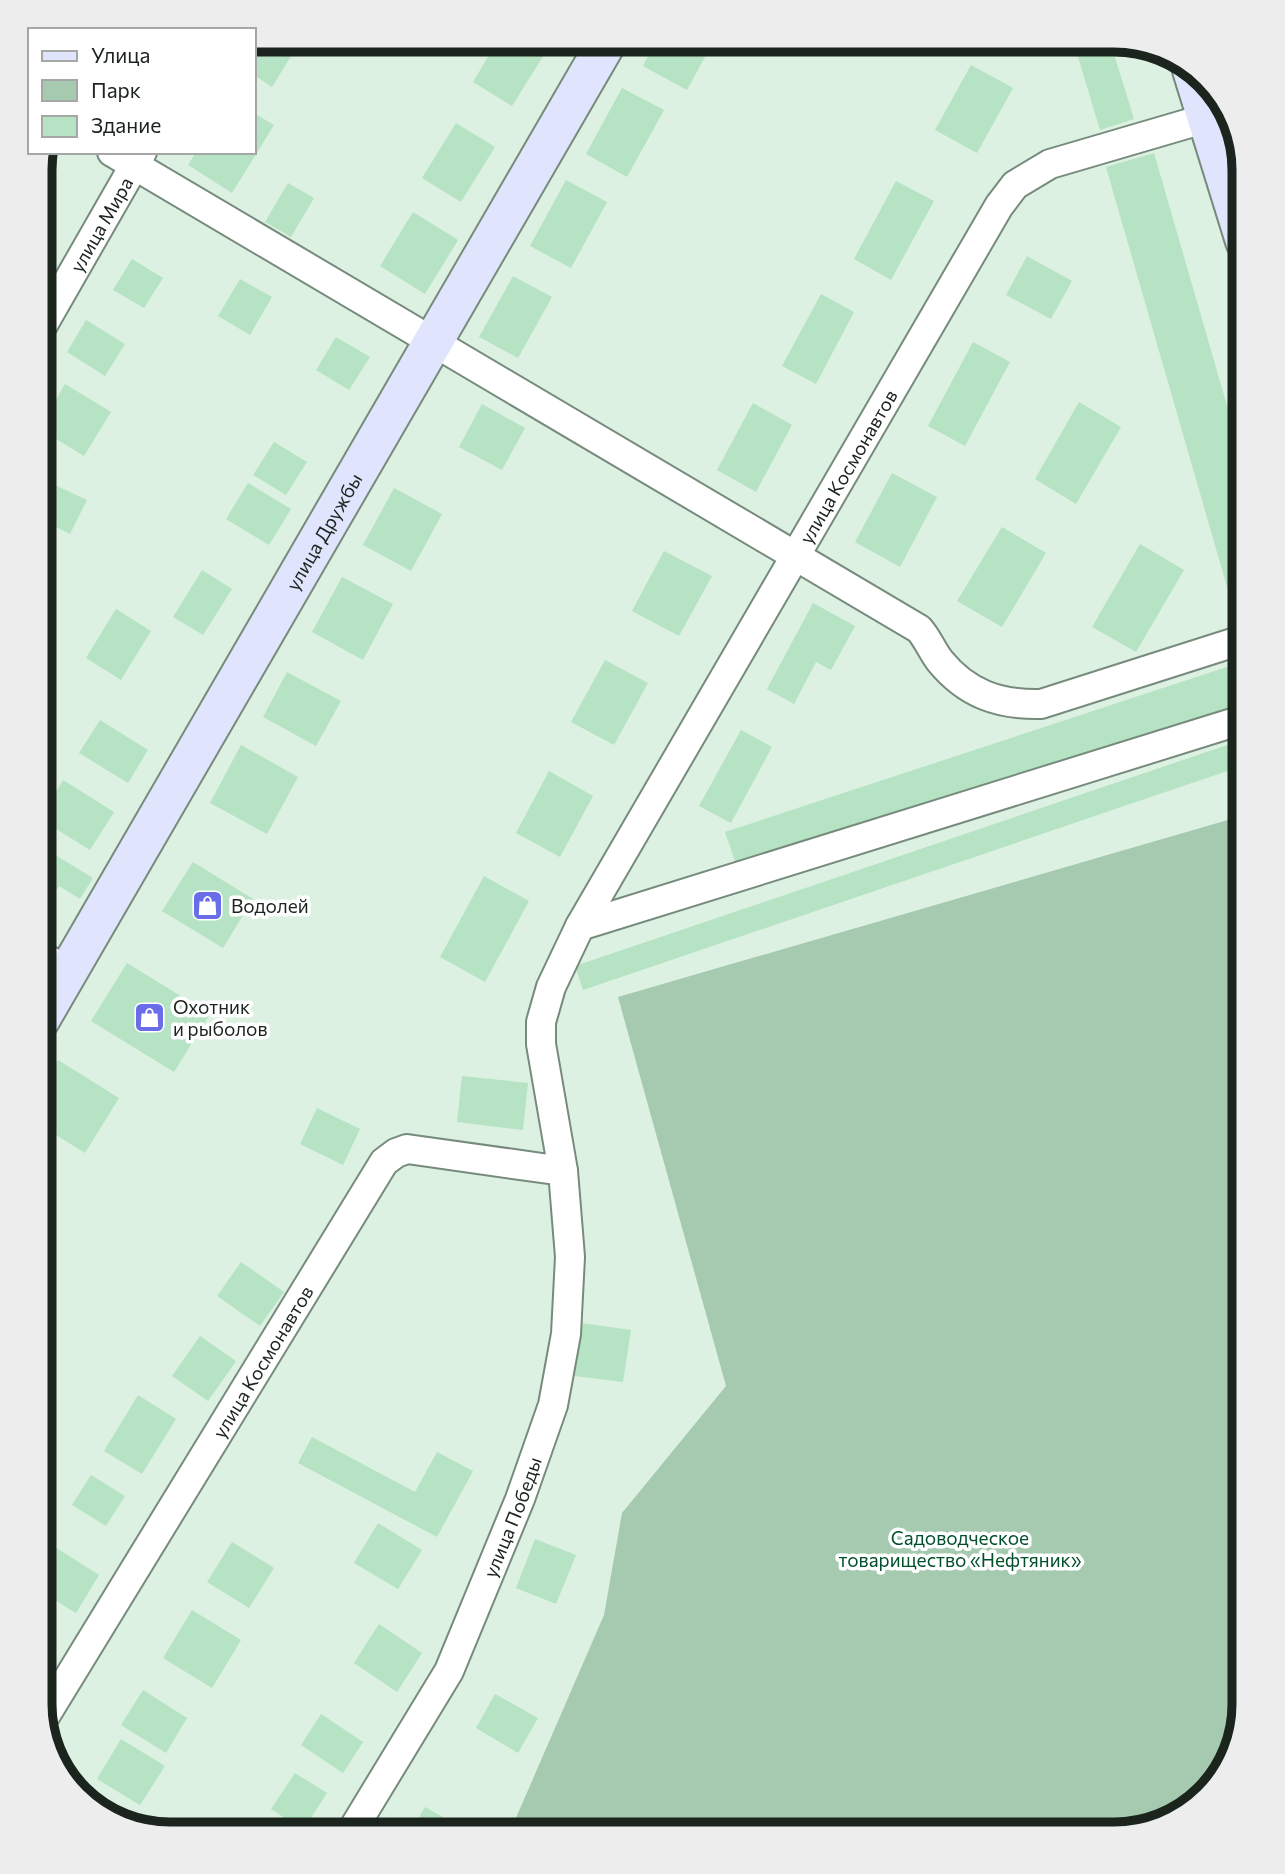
<svg xmlns="http://www.w3.org/2000/svg" width="1285" height="1874" font-family="Commissioner,sans-serif">
<style>
.green{fill:#a5cab0}
.building{fill:#b5e3c3}
.lines{fill:none;stroke-linecap:round;stroke-linejoin:round}
.street-casing{stroke:#778b7d;stroke-width:32}
.secondary-casing{stroke:#778b7d;stroke-width:42}
.street{stroke:#fff;stroke-width:28}
.secondary{stroke:#e1e4fd;stroke-width:38}
.labels{text-anchor:middle;dominant-baseline:central;stroke-width:7;stroke-linejoin:round;paint-order:stroke}
.street-label{font-size:19px;fill:#1c241e;stroke:#fff}
.poi-label{font-size:19px;fill:#1c241e;stroke:#fff;text-anchor:start}
.park-label{font-size:19px;fill:#01502a;stroke:#fff}
.rim{fill:none;stroke:#1c241e;stroke-width:9}
</style>
<rect width="100%" height="100%" fill="#dcf1e2"/>
<polygon class="green" points="1245,815 1245,1704 1227,1769 1179,1816 1115,1834 509,1834 604,1615 622,1513 726,1386 618,997"/>
<g class="building">
<polygon points="254,40 301,40 272,87 254,75"/>
<polygon points="498,40 542,40 550,45 512,106 473,82"/>
<polygon points="657,40 714,40 687,90 643,66"/>
<polygon points="1073,40 1110,41 1134,119 1100,130"/>
<polygon points="971,65 1013,88 977,153 935,130"/>
<polygon points="622,88 664,110 627,177 586,154"/>
<polygon points="254,113 274,125 232,193 188,165 196,152 254,152"/>
<polygon points="456,123 495,147 461,202 422,178"/>
<polygon points="1154,153 1245,468 1245,623 1238,625 1106,167"/>
<polygon points="566,180 607,202 571,268 530,246"/>
<polygon points="896,181 934,201 891,280 854,259"/>
<polygon points="288,183 314,198 291,237 265,222"/>
<polygon points="413,212 458,240 425,294 380,266"/>
<polygon points="1027,256 1072,281 1051,319 1006,295"/>
<polygon points="132,259 163,278 144,308 113,290"/>
<polygon points="513,276 552,297 518,358 479,337"/>
<polygon points="240,279 272,297 250,335 218,316"/>
<polygon points="821,294 854,312 816,384 782,366"/>
<polygon points="86,320 125,344 105,376 67,352"/>
<polygon points="336,337 370,357 349,390 316,370"/>
<polygon points="973,342 1010,362 965,446 928,426"/>
<polygon points="65,384 111,412 84,456 40,429"/>
<polygon points="1079,402 1121,427 1076,504 1035,479"/>
<polygon points="753,403 792,425 756,492 717,470"/>
<polygon points="482,404 525,428 502,470 459,447"/>
<polygon points="274,442 307,462 286,495 253,475"/>
<polygon points="892,473 937,497 900,567 855,542"/>
<polygon points="40,478 87,500 70,534 40,519"/>
<polygon points="248,483 291,509 269,545 226,519"/>
<polygon points="394,488 442,514 411,571 363,545"/>
<polygon points="1002,527 1046,553 1002,627 957,601"/>
<polygon points="1140,544 1184,570 1136,652 1092,627"/>
<polygon points="664,551 712,576 679,636 632,611"/>
<polygon points="202,570 232,589 203,635 173,617"/>
<polygon points="342,577 393,604 363,660 312,632"/>
<polygon points="813,603 855,626 831,670 816,662 794,704 767,689"/>
<polygon points="116,609 151,631 121,680 86,658"/>
<polygon points="605,660 648,683 614,745 571,722"/>
<polygon points="1245,661 1245,704 738,870 725,832"/>
<polygon points="287,672 341,701 316,746 263,717"/>
<polygon points="100,720 148,750 128,783 79,753"/>
<polygon points="741,730 772,747 731,823 699,806"/>
<polygon points="1245,739 1245,765 583,990 575,966"/>
<polygon points="241,745 298,777 267,834 210,803"/>
<polygon points="549,771 593,796 560,857 516,833"/>
<polygon points="63,780 114,812 90,850 40,819"/>
<polygon points="47,850 93,878 80,899 59,886 45,908 40,905 40,862"/>
<polygon points="193,862 253,899 223,948 162,911"/>
<polygon points="484,876 529,901 485,982 440,957"/>
<polygon points="127,963 210,1014 174,1072 91,1021"/>
<polygon points="58,1060 119,1098 85,1153 40,1125 40,1088"/>
<polygon points="462,1076 528,1083 523,1130 457,1122"/>
<polygon points="317,1108 360,1129 343,1165 300,1144"/>
<polygon points="40,1179 54,1187 40,1209"/>
<polygon points="241,1262 284,1292 260,1326 217,1296"/>
<polygon points="581,1323 631,1330 623,1382 574,1376"/>
<polygon points="200,1336 236,1361 208,1401 172,1376"/>
<polygon points="138,1395 176,1419 142,1474 104,1451"/>
<polygon points="312,1437 415,1492 437,1452 473,1471 437,1537 298,1463"/>
<polygon points="91,1475 125,1496 106,1526 72,1505"/>
<polygon points="378,1523 422,1550 398,1589 354,1563"/>
<polygon points="535,1539 576,1555 556,1604 516,1588"/>
<polygon points="47,1542 99,1575 76,1613 40,1591 40,1553"/>
<polygon points="232,1542 274,1568 249,1608 207,1582"/>
<polygon points="192,1610 241,1640 212,1688 163,1658"/>
<polygon points="40,1622 47,1626 40,1638"/>
<polygon points="379,1624 422,1653 397,1692 354,1663"/>
<polygon points="143,1690 187,1718 166,1753 121,1725"/>
<polygon points="495,1694 538,1718 518,1753 476,1728"/>
<polygon points="321,1714 363,1742 343,1773 301,1745"/>
<polygon points="121,1739 165,1766 140,1805 97,1779"/>
<polygon points="295,1773 327,1793 303,1830 271,1809"/>
<polygon points="425,1807 466,1830 464,1834 410,1834"/>
</g>
<g class="lines">
<defs>
<g id="street">
<path d="M112,152L919,629C928,639 932,651 940,661C967,694 999,705 1041,704L1245,639"/>
<path id="s1" d="M40,330L142,152"/>
<path id="s2" d="M580,926L999,206L1015,185L1050,164L1207,118"/>
<polyline points="40,955 69,972"/>
<path id="s3" d="M44,1718L384,1162L396,1153L407,1149L563,1171"/>
<path id="s4" d="M350,1834L449,1671L520,1499L553,1405L566,1334L570,1257L563,1171L541,1044V1022L551,987L580,926L1245,719"/>
</g>
<g id="secondary">
<polyline points="1192,70 1245,241"/>
<path id="s5" d="M40,1020L608,40"/>
</g>
</defs>
<use href="#street" class="street-casing"/>
<use href="#secondary" class="secondary-casing"/>
<use href="#street" class="street"/>
<use href="#secondary" class="secondary"/>
</g>
<defs>
<symbol id="shop-square" viewBox="-11 -11 22 22"><rect x="-9" y="-9" width="18" height="18" rx="4" fill="#696de7" stroke="#fff"/><path d="M-5-2.5h2.3a2.7 3.5 0 0 1 5.4 0H5L5.5 6h-11ZM-1.5-2.5h3a1.5 2.3 0 0 0-3 0Z" fill="#fff"/></symbol>
</defs>
<g fill-rule="evenodd">
<use href="#shop-square" x="190" y="888" width="35" height="35"/>
<use href="#shop-square" x="132" y="1000" width="35" height="35"/>
</g>
<g class="labels">
<g class="street-label">
<text stroke="none"><textPath href="#s1" startOffset="122">улица Мира</textPath></text>
<text stroke="none"><textPath href="#s2" startOffset="532">улица Космонавтов</textPath></text>
<text stroke="none"><textPath href="#s5" startOffset="565">улица Дружбы</textPath></text>
<text stroke="none"><textPath href="#s3" startOffset="418">улица Космонавтов</textPath></text>
<text stroke="none"><textPath href="#s4" startOffset="357">улица Победы</textPath></text>
</g>
<g class="poi-label">
<text x="231" y="905">Водолей</text>
<text x="173" y="1006">Охотник<tspan x="173" dy="22">и рыболов</tspan></text>
</g>
<g class="park-label">
<text x="960" y="1537">Садоводческое<tspan x="960" dy="22">товарищество «Нефтяник»</tspan></text>
</g>
</g>
<path d="M0 0H1285V1874H0ZM170 52H1114A118 118 0 0 1 1232 170V1704A118 118 0 0 1 1114 1822H170A118 118 0 0 1 52 1704V170A118 118 0 0 1 170 52Z" fill="#ededed" fill-rule="evenodd"/>
<path class="rim" d="M170 52H1114A118 118 0 0 1 1232 170V1704A118 118 0 0 1 1114 1822H170A118 118 0 0 1 52 1704V170A118 118 0 0 1 170 52Z"/>
<rect x="28" y="28" width="228" height="126" fill="#ffffff" stroke="#a4a7a5" stroke-width="2"/>
<rect x="42" y="51" width="35" height="10" fill="#e1e4fd" stroke="#a4a7a5" stroke-width="2"/>
<text x="91" y="63" font-size="21" fill="#1c241e">Улица</text>
<rect x="42" y="80" width="35" height="21" fill="#a5cab0" stroke="#a4a7a5" stroke-width="2"/>
<text x="91" y="98" font-size="21" fill="#1c241e">Парк</text>
<rect x="42" y="116" width="35" height="21" fill="#b5e3c3" stroke="#a4a7a5" stroke-width="2"/>
<text x="91" y="133" font-size="21" fill="#1c241e">Здание</text>
</svg>
